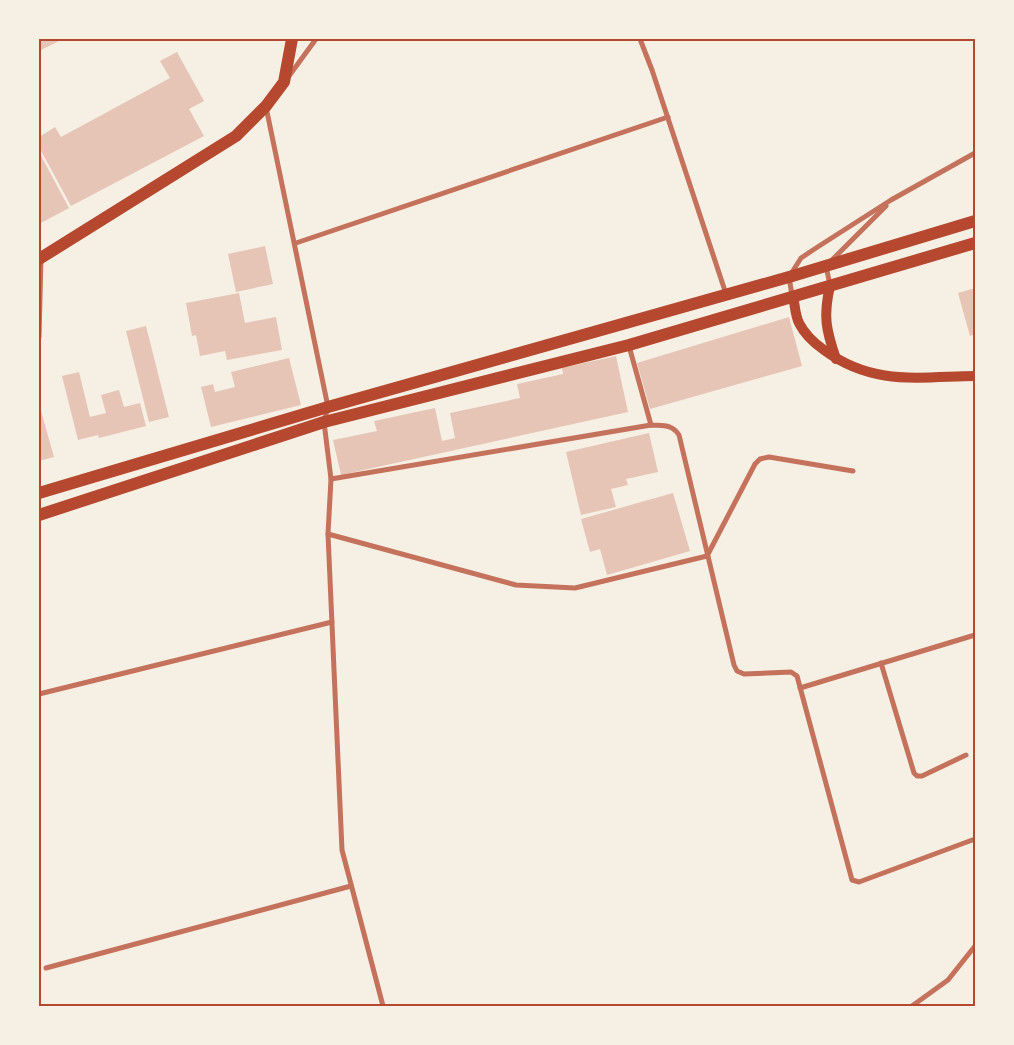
<svg xmlns="http://www.w3.org/2000/svg" width="1014" height="1045" font-family="Poppins,sans-serif">
<style>
.building{fill:#e6c5b7}
.lines{fill:none;stroke-linecap:round;stroke-linejoin:round}
.minor{stroke:#c5725c;stroke-width:5}
.secondary{stroke:#b5482f;stroke-width:10}
.primary{stroke:#b5482f;stroke-width:12}
.neatline{fill:none;stroke:#b5482f;stroke-width:2}
</style>
<rect width="100%" height="100%" fill="#f6efe4"/>
<g class="building">
<polygon points="39,39 63,39 39,51"/>
<polygon points="177,52 204,101 189,109 204,136 71,206 39,147 39,137 55,127 61,137 170,78 160,61"/>
<polygon points="39,152 69,208 39,224"/>
<polygon points="265,246 273,284 236,292 228,254"/>
<polygon points="975,288 975,334 970,336 958,293"/>
<polygon points="239,293 245,323 276,317 282,350 227,360 225,351 200,356 196,335 192,336 186,303"/>
<polygon points="789,317 802,366 650,409 637,363"/>
<polygon points="146,326 169,417 149,422 126,331"/>
<polygon points="616,356 628,412 341,475 333,440 377,431 374,421 435,408 442,441 455,438 450,413 520,398 517,384 563,374 562,368"/>
<polygon points="289,358 301,405 211,427 201,387 213,384 215,392 235,387 231,372"/>
<polygon points="79,372 90,417 106,413 101,395 119,390 124,407 140,403 146,426 99,438 98,435 78,440 62,376"/>
<polygon points="41,411 54,457 39,461 39,412"/>
<polygon points="649,433 658,472 626,479 628,485 611,489 616,507 581,515 566,452"/>
<polygon points="673,493 690,551 607,575 600,549 590,552 581,519"/>
</g>
<g class="lines">
<g class="minor">
<polyline points="640,39 652,70 726,294"/>
<polyline points="289,76 316,39"/>
<polyline points="266,107 328,407 324,422 331,479 328,534 342,850 383,1006"/>
<polyline points="296,243 668,117"/>
<polyline points="830,285 826,266 886,206"/>
<polyline points="792,295 789,277 801,258 816,248 891,200 975,153"/>
<polyline points="39,337 41,258"/>
<polyline points="629,346 651,425"/>
<path d="M331,479L651,425C663,426 672,424 679,435L734,665L737,671L744,674L791,672L797,676L852,880L859,882L975,839"/>
<polyline points="328,534 516,585 575,588 707,556 755,464 760,459 769,457 853,471"/>
<polyline points="881,663 914,773 917,776 922,776 966,755"/>
<polyline points="800,688 975,635"/>
<polyline points="39,694 332,622"/>
<polyline points="46,968 351,886"/>
<polyline points="912,1006 948,980 975,946"/>
</g>
<g class="secondary">
<path d="M830,286C823,316 826,330 836,359"/>
<path d="M793,296C795,305 795,315 799,323C805,335 814,343 824,350C873,386 918,377 975,376"/>
</g>
<g class="primary">
<polyline points="39,259 236,136 266,106 284,82 292,39"/>
<polyline points="39,493 328,407 789,277 975,221"/>
<polyline points="39,515 324,422 629,345 975,243"/>
</g>
</g>
<rect width="1014" height="1045" fill="none" stroke="#f6efe4" stroke-width="80"/>
<rect x="40" y="40" width="934" height="965" class="neatline"/>
</svg>
